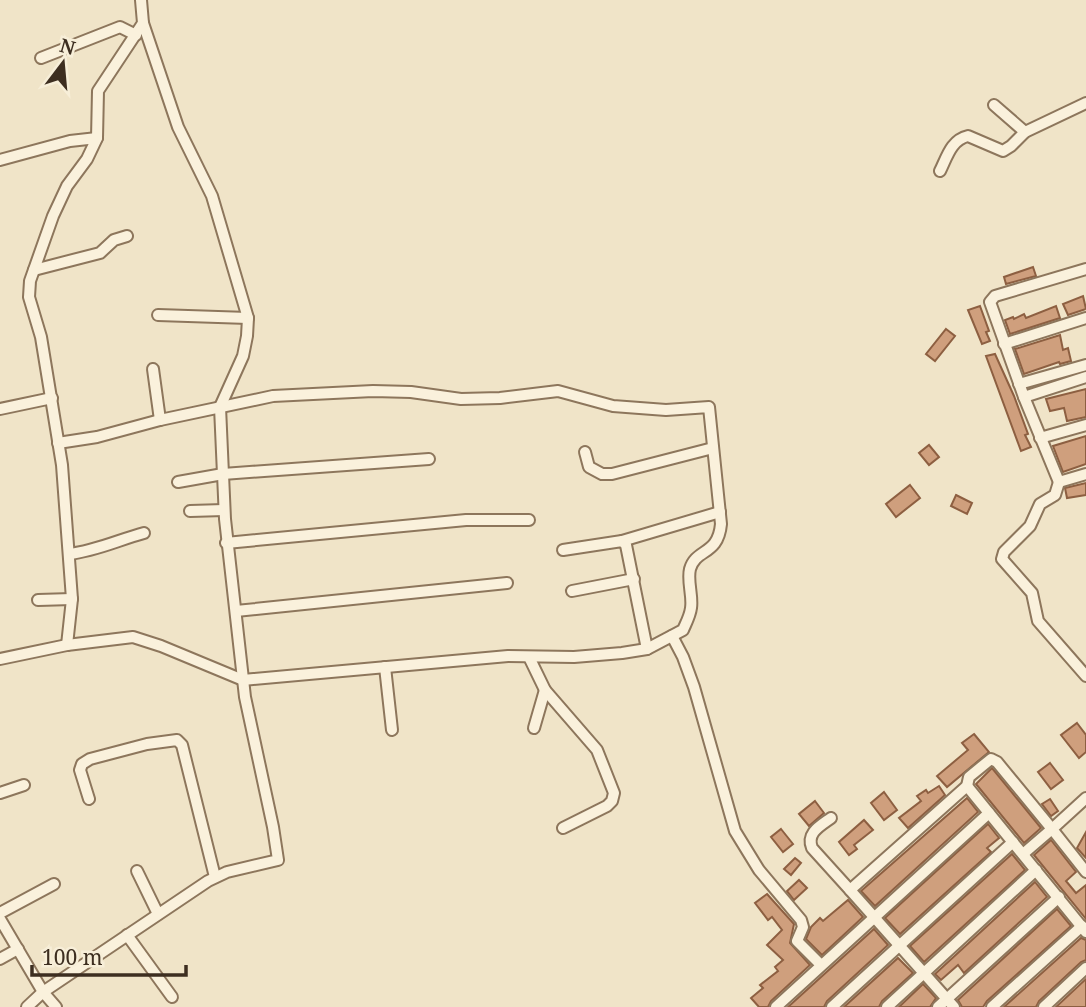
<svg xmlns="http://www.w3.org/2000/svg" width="1086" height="1007" font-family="'Noto Serif',serif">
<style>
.building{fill:#cf9f7d;stroke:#8d5f41;stroke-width:2}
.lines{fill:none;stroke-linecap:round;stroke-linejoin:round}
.minor-casing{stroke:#8d765c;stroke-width:14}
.minor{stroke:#faf1dc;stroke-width:10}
</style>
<rect width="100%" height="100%" fill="#f0e4c8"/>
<g class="building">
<polygon points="1033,267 1036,276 1006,284 1004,277"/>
<polygon points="1083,296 1086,309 1068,315 1063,304"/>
<polygon points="980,306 989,331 986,332 990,341 982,344 968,310"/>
<polygon points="1056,306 1060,318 1010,334 1005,320 1013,317 1014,319 1024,314 1026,318"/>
<polygon points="946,329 955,336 935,361 926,354"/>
<polygon points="1060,335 1063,350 1068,348 1071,361 1060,364 1059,362 1024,374 1015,349"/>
<polygon points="995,354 1014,396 1028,434 1025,435 1031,447 1021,451 986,356"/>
<polygon points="1086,389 1086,417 1067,421 1064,408 1050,411 1046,399"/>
<polygon points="1086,436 1086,464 1063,472 1053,446"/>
<polygon points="929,445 939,457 929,465 919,453"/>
<polygon points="1086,483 1086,495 1067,498 1065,488"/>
<polygon points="910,485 920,498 896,517 886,504"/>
<polygon points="956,495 972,503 967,514 951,506"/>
<polygon points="1077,723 1086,735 1086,752 1079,758 1061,735"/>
<polygon points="974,734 989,752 947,787 937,776 968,750 962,743"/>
<polygon points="1050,763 1063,780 1051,789 1038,772"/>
<polygon points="992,768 1041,828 1024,843 976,784"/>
<polygon points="939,786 945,795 908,828 899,818 921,801 917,796 926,790 928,793"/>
<polygon points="884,792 897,810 884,820 871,803"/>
<polygon points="967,798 978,812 875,906 861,891"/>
<polygon points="1050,799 1058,811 1051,816 1042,804"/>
<polygon points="815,801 824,813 809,826 799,814"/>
<polygon points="864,820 873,830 854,845 857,849 849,855 839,842"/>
<polygon points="988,824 999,838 987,848 991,852 900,934 885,918"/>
<polygon points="781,829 793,844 783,852 771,837"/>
<polygon points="1086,832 1086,858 1077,848"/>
<polygon points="1051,840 1076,872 1066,881 1076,893 1086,885 1086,919 1034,855"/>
<polygon points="1012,854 1025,870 924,962 910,946"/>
<polygon points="795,858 801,863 791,875 784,869"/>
<polygon points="799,880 807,888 794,900 787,891"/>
<polygon points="1035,882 1047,897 964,973 958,965 941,980 935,974"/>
<polygon points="767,894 794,924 790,943 810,965 771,1001 768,1007 759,1007 751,998 763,988 760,985 778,971 775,967 783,960 767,945 782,930 772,917 768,920 755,903"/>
<polygon points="848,900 863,917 822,955 806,939 811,927 820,918 823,921"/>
<polygon points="1057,909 1071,926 987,1001 983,1007 962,1007 958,1000"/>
<polygon points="874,929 888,945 827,1001 824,1007 788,1007"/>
<polygon points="1081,938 1086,940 1086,960 1081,962 1039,1001 1036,1007 1004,1007"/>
<polygon points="898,958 913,973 882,1001 879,1007 844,1007"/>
<polygon points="1086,979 1086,1007 1056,1007"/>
<polygon points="923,984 936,998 930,1007 899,1007"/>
</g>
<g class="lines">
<defs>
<g id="minor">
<polyline points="41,58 120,27 136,35"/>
<polyline points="994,105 1025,132"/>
<polyline points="0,160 70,141 97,138"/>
<path d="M940,171C947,157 951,140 968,136L1003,151L1011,146L1025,132L1086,103"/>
<polyline points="1086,269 995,296 990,302 1024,397 1059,482 1086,474"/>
<polyline points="34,270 100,253 114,240 127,236"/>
<polyline points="158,315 248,318"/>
<polyline points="1004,344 1086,318"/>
<polyline points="153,369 160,420"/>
<polyline points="1019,384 1086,365"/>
<polyline points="1024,397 1086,377"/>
<polyline points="0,409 52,398"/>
<polyline points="1040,438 1086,425"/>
<polyline points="585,452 589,467 602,474 612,474 713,448"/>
<polyline points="178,482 223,474 429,459"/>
<polyline points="1059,482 1055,495 1040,504 1030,526 1004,552 1002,559 1032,593 1038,621 1086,676"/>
<polyline points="190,511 224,510"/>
<polyline points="622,541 720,512"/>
<polyline points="226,543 466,520 529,520"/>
<polyline points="563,550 622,541 626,545 647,649"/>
<path d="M69,554C96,551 118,540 144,533"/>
<polyline points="572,591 634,579"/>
<polyline points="38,600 72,599"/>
<polyline points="236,611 507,583"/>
<polyline points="672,636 683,657 694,687 735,831 759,870 801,920 803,927 797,941 821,965"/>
<polyline points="67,645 72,599 62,465 41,337 29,297 30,281 53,216 67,186 87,159 97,138 98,91 143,23 141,0"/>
<polyline points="529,657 545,690 597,750 614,793 612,801 607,806 563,828"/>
<path d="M0,659L67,645L133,637L161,646L243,680L508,656L574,657L622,653L647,649L683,630C686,623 690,616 691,608C693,596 687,581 690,569C696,548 718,556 721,524L709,407L666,410L613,406L558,391L500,398L461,399L411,392L373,391L273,396L160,420L97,437L58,443"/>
<polyline points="385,667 392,730"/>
<polyline points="534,728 545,690"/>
<polyline points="967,786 1086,932"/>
<polyline points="0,793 24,785"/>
<polyline points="1086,798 1052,829 1086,872"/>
<polyline points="89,799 80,770 82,764 90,759 147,744 177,740 182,745 215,877"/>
<path d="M831,818C820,826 806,833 812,848L850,890"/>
<polyline points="137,871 158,914"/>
<polyline points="0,913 54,884"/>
<polyline points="0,919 43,992 56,1007"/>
<polyline points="127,935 172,997"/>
<polyline points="0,959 18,949"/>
<polyline points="27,1007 43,992 208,881 227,872 278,860 273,827 245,697 225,519 220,407 243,356 247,336 248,318 212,196 178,127 143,23"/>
<polyline points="776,1007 989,813"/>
<polyline points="832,1007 1013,842"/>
<polyline points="887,1007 1036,870"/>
<polyline points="938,1007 1059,897"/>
<polyline points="954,1007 850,890 967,786 969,777 991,759 997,762 1052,829 1023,854"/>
<polyline points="992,1007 1082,926"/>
<polyline points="1044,1007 1086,968"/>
</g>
</defs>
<use href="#minor" class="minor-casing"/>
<use href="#minor" class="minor"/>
</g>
<g transform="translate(63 63) rotate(16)" stroke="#f7eed8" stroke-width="5" paint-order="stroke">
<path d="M0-5L12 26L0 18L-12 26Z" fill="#3d2e20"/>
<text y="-10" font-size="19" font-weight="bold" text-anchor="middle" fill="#3d2e20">N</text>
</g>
<path d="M32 965v10h154v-10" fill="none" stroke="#3d2e20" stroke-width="3.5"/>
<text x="42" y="965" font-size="21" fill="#3d2e20" stroke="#f7eed8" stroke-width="5" paint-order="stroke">100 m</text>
</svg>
